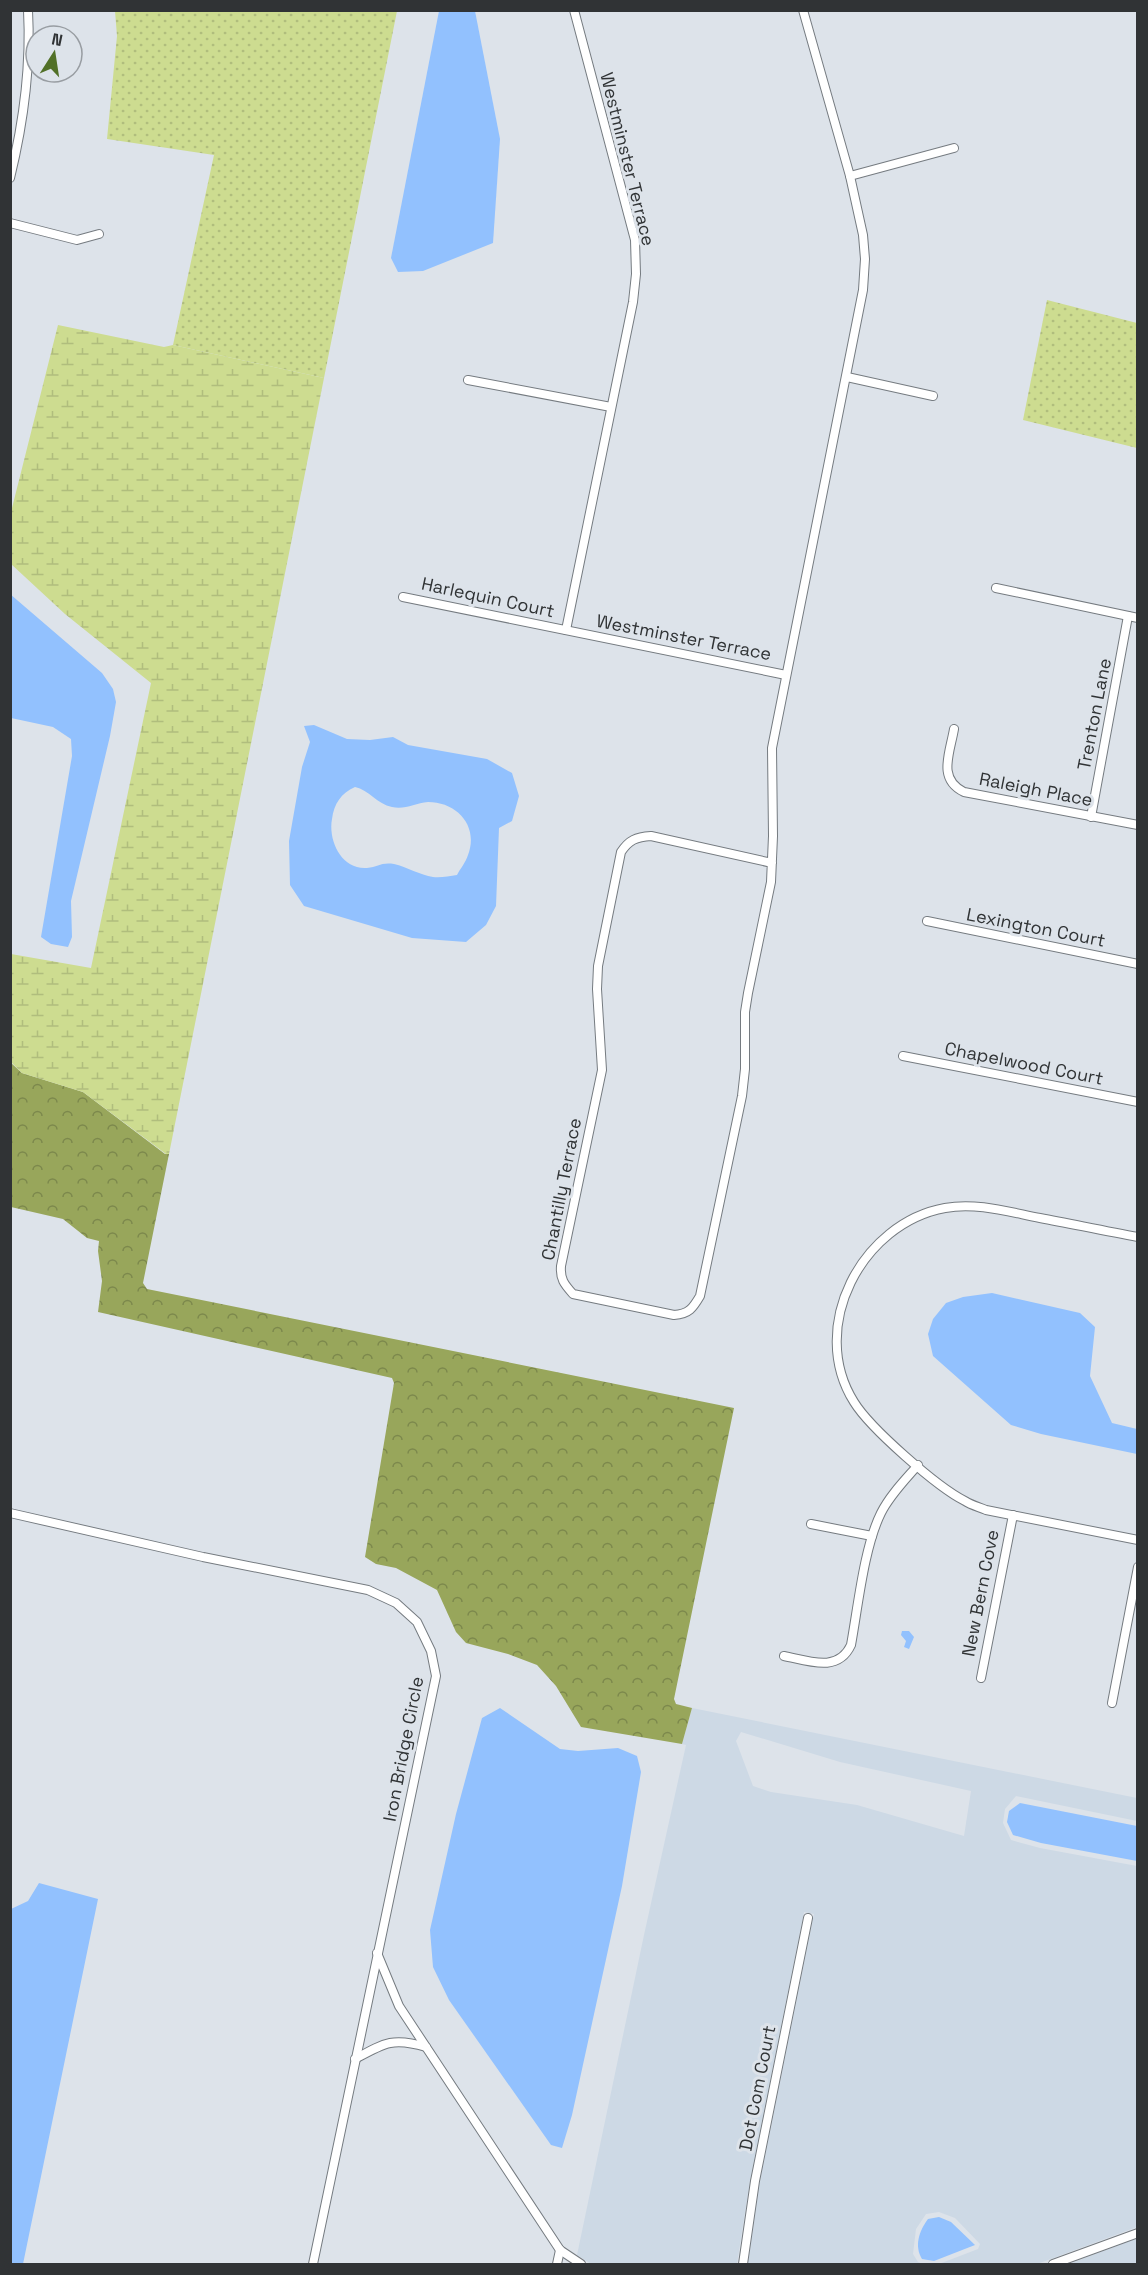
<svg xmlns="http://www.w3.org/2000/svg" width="1148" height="2275" font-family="'Space Grotesk',sans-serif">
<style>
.built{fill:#cdd9e5;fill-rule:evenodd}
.grass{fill:url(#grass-dots)}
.forest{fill:url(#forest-crowns)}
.wetland{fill:url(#wetland-marsh)}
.water{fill:#92c1fe;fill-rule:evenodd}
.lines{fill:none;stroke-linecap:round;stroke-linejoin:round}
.minor-casing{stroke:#757b80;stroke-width:10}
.minor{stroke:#fff;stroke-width:8}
.labels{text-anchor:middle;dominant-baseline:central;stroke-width:6;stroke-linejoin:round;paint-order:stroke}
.street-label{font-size:18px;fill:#303335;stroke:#dde3ea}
</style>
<defs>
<pattern id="grass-dots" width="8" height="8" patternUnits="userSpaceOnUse" patternTransform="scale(1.5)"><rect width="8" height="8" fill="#cddc90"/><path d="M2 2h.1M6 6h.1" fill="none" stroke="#b0bd7d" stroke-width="1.8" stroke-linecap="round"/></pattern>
<pattern id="forest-crowns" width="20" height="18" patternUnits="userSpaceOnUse" patternTransform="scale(1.5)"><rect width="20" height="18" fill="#98a65b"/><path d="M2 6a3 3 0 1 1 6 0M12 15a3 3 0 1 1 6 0" fill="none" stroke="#7c884c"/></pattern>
<pattern id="wetland-marsh" width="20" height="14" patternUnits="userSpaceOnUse" patternTransform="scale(1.5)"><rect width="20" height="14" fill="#cddc90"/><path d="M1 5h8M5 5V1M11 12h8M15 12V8" fill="none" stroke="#b0bd7d"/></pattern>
</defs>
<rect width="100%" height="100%" fill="#dde3ea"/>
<g class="built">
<path d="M692,1708L1137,1798V1821L1016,1796L1005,1809L1003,1823L1011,1840L1040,1848L1137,1866V2227L1037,2264H939L978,2249L980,2244L955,2218L939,2212L926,2214L916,2229L913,2254L918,2262L923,2264H748L760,2182L814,1914L804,1912L750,2180L737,2264H591L577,2255L644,1935L686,1745L682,1744ZM741,1732L840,1762L971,1791L964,1836L857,1805L771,1792L753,1786L736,1741Z"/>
<polygon points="1135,2239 1137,2239 1137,2264 1069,2264"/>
</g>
<g class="grass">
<polygon points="115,11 397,11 324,378 173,345 214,155 107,139 117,36"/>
<polygon points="1047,300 1137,323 1137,448 1023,420"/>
</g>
<polygon class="forest" points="10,1062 22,1073 83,1092 165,1154 169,1154 143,1283 147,1289 734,1408 674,1699 676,1704 692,1708 682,1744 581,1727 556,1686 537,1665 508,1654 466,1643 456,1632 437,1590 396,1568 376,1564 365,1557 394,1383 392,1378 98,1312 102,1281 98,1251 99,1241 87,1238 63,1219 11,1207"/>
<polygon class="wetland" points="58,325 164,347 173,345 324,378 169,1154 166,1154 83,1092 22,1073 11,1062 11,954 91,968 151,683 65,614 11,564 11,512"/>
<g class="water">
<polygon points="439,11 475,11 500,139 493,243 423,271 398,272 391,258"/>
<polygon points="10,594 102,673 113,689 116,702 110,736 71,901 72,937 68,947 51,944 41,937 72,756 71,739 53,727 11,718"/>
<path d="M314,725L347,739L370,740L393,737L408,745L487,759L512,773L519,796L512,821L499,828L496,906L486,925L466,942L412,938L304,906L290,885L289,841L302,767L310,742L304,726ZM355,787C369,790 377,804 392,807C405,810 415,803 428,802C457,802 479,826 468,855C466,862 460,869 457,875C449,876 441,878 433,877C420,875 407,867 394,864C381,862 378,867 367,868C341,870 328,840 332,819C334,804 341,793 355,787Z"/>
<polygon points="992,1293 1080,1313 1095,1327 1090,1376 1112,1423 1137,1429 1137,1454 1041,1434 1011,1425 933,1356 928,1334 933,1319 946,1303 963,1297"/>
<polygon points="902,1631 909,1631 914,1637 909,1649 904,1647 906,1641 901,1635"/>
<polygon points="500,1708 560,1749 578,1751 618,1748 637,1756 641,1772 622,1886 572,2115 562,2148 551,2145 449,2000 433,1967 430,1930 456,1814 482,1718"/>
<polygon points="1020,1803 1137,1826 1137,1861 1041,1843 1013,1835 1007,1822 1009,1811"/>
<polygon points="39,1883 98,1899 23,2264 11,2264 11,1909 28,1901"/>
<path d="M939,2217L951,2222L975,2245L934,2261L922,2259C914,2246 919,2231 928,2219Z"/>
</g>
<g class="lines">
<defs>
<g id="minor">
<polyline points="850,176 954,148"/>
<path d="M10,178C23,125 31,65 28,10"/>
<polyline points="10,223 77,240 99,234"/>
<polyline points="847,377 933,396"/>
<polyline points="468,380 611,407"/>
<polyline points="996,588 1138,618"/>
<polyline points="403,597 786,675"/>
<polyline points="566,630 633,302 636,274 635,240 574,10"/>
<path d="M954,729C950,753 937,779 964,792L1138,825"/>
<polyline points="1091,817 1128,616"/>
<path d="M772,863L651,836C636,837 629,840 621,852L598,966L597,989L602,1070L561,1266C560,1279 564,1284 573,1294L674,1315C689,1314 693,1308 700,1296L742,1096L745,1069V1012L748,993L771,882L773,836L772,748L863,290L865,259L863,235L850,176L803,10"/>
<polyline points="927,921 1138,964"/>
<polyline points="903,1056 1138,1102"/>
<path d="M1138,1237C1105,1231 1072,1224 1040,1218C1009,1212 976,1202 945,1208C862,1223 807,1327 854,1402C870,1428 937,1487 965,1501C971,1505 979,1507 986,1510L1138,1540"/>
<polyline points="10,1513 203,1557 368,1590 396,1603 417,1622 431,1651 436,1676 313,2264"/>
<polyline points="811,1524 872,1536"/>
<path d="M784,1656C809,1661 838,1673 851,1645C858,1607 864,1547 881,1513C890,1495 905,1480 918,1465"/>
<polyline points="981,1678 1013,1515"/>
<polyline points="1112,1703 1138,1567"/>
<polyline points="377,1953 399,2006 560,2250 581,2264"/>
<path d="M355,2059C384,2043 393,2037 426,2047"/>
<polyline points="557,2264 560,2250"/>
<polyline points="743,2264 755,2181 808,1918"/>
<polyline points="1053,2264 1138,2233"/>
</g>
</defs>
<use href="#minor" class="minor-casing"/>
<use href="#minor" class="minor"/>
</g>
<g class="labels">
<g class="street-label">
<text transform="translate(628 159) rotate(76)">Westminster Terrace</text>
<text transform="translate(488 597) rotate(12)">Harlequin Court</text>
<text transform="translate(684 637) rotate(11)">Westminster Terrace</text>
<text transform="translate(1094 714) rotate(-79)">Trenton Lane</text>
<text transform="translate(1036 789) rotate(11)">Raleigh Place</text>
<text transform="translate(1036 927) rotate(11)">Lexington Court</text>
<text transform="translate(1024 1063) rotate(11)">Chapelwood Court</text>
<text transform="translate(561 1189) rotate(-79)">Chantilly Terrace</text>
<text transform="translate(980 1593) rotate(-79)">New Bern Cove</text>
<text transform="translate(403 1749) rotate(-79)">Iron Bridge Circle</text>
<text transform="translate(757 2088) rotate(-79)">Dot Com Court</text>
</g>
</g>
<rect width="1148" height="2275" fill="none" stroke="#303335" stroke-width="24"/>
<g transform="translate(54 54) rotate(12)"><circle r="28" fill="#dde3ea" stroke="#989da2" stroke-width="1.5"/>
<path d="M0-4.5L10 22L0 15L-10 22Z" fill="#517027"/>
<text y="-9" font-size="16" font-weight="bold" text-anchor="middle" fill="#303335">N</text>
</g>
</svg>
